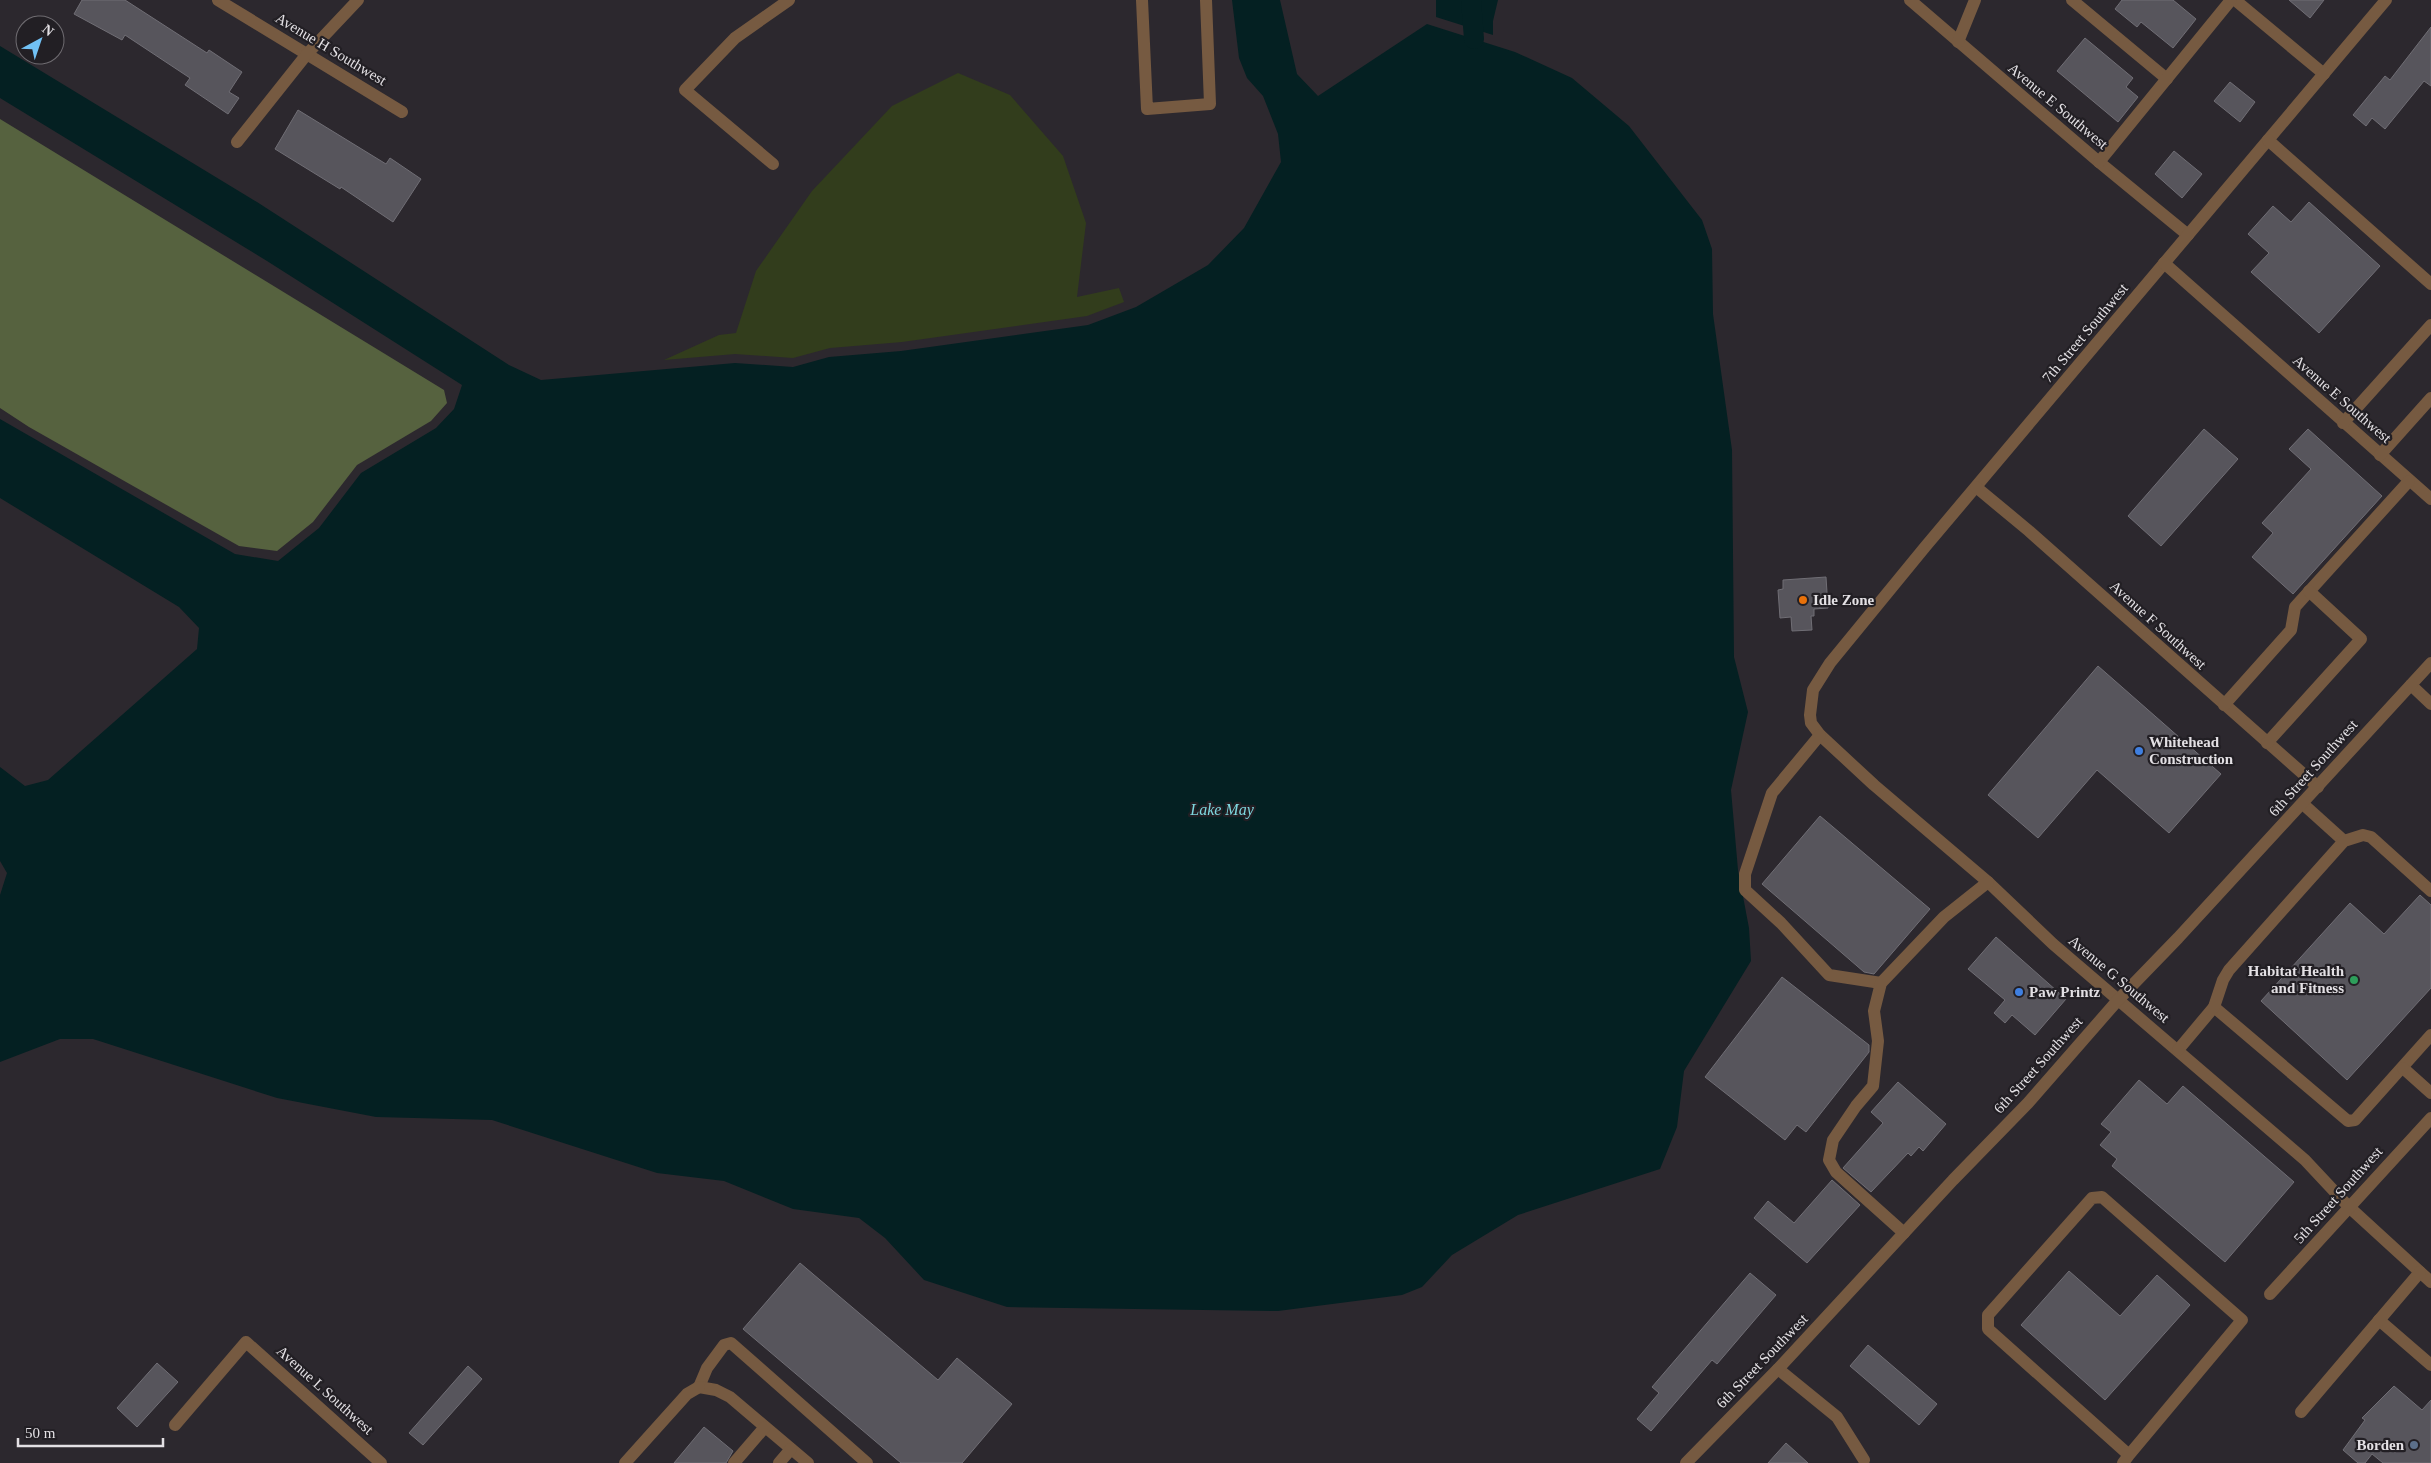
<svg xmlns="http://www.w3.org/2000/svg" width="2431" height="1463" font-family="'Times New Roman',serif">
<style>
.green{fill:#323d1c}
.forest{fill:#56623f}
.water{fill:#042022}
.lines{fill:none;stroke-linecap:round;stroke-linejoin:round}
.canal{stroke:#042022;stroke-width:20}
.building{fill:#57555c;stroke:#706e75}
.minor{stroke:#765a41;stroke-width:12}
.food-dot{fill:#e8710a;stroke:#221f24;stroke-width:2}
.shop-dot{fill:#3f7fe0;stroke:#221f24;stroke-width:2}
.leisure-dot{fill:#2e9e5b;stroke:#221f24;stroke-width:2}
.service-dot{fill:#5c6f8a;stroke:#221f24;stroke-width:2}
.labels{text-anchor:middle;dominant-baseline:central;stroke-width:4.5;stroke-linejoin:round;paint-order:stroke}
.street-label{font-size:15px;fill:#e3e0e4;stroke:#221f24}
.poi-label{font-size:15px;font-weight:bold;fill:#e3e0e4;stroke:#221f24;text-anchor:start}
.water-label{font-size:16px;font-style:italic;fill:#7ed7df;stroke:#221f24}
</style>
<rect width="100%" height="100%" fill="#2c282e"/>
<polygon class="green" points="958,73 1010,95 1063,156 1086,223 1077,297 1119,288 1124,302 1087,316 902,342 830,348 793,358 735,354 664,360 719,335 736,333 756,271 812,191 892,106"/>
<polygon class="forest" points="0,119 444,390 447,403 431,421 357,465 313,522 277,551 239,546 29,427 0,408"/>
<g class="water">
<polygon points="1232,0 1280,0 1297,74 1318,96 1427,24 1515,52 1572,78 1629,126 1702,220 1712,249 1713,314 1732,450 1734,657 1748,712 1731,790 1738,870 1749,928 1751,961 1684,1071 1677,1127 1660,1169 1518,1215 1452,1255 1422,1287 1402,1295 1278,1311 1007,1307 924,1280 885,1238 859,1218 793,1209 724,1181 657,1173 492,1120 376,1117 277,1098 93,1039 60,1039 0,1062 0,895 7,873 0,861 0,767 25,786 48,780 197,649 199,628 179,607 0,498 0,419 235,554 278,561 319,528 361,473 436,428 454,409 462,385 267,261 0,98 0,46 257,202 509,365 541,380 735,363 793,367 829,357 901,351 1088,325 1136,307 1208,265 1244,228 1281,162 1278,134 1263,96 1247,78 1239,58"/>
<polygon points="1436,0 1498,0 1493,21 1493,35 1436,17"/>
</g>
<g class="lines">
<polyline class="canal" points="1471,0 1474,39"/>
</g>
<g class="building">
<polygon points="82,0 125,0 207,53 209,50 242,72 229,92 239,98 228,114 185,85 190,78 125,35 122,40 74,14"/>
<polygon points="2122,0 2173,0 2196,19 2173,48 2141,22 2137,27 2115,9"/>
<polygon points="2289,0 2324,0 2310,18"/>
<polygon points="2431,27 2431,86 2424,81 2385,129 2372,118 2366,126 2353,115 2385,76 2390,80"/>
<polygon points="2085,38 2133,78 2126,87 2138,97 2118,122 2057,71"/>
<polygon points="2230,82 2255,102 2240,122 2214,101"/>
<polygon points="298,110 386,164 390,158 421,179 393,222 341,187 340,189 275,149"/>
<polygon points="2174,151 2202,174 2182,198 2155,174"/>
<polygon points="2309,202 2380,266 2319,333 2251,272 2269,253 2248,234 2273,206 2291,222"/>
<polygon points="2204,429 2238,459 2161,546 2128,516"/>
<polygon points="2308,429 2382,496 2293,594 2252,557 2273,533 2262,523 2311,469 2289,449"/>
<polygon points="1826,577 1828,608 1814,609 1814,616 1811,616 1812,630 1792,631 1791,617 1780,618 1778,590 1783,589 1783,580"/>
<polygon points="2098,666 2221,774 2169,833 2097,770 2038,838 1988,795"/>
<polygon points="1820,816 1930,909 1874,974 1864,972 1762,884"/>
<polygon points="2420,895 2431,905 2431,988 2347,1080 2261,1001 2350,903 2384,934"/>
<polygon points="1996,937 2066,999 2035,1035 2012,1015 2005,1023 1994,1013 2005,1000 1968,969"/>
<polygon points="1782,977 1869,1045 1869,1052 1806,1132 1797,1125 1785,1140 1705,1077"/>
<polygon points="2139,1080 2167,1104 2183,1086 2294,1182 2225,1262 2112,1166 2117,1159 2100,1145 2111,1132 2101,1124"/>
<polygon points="1898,1082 1946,1124 1923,1151 1919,1147 1911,1156 1908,1153 1871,1192 1843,1168 1883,1123 1871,1112"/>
<polygon points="1832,1180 1860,1205 1807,1263 1754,1218 1768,1201 1794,1223"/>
<polygon points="800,1263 938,1380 957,1358 1012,1404 962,1463 901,1463 743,1329"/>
<polygon points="2069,1271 2120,1316 2157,1275 2190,1305 2105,1400 2021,1325"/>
<polygon points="1750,1273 1776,1295 1717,1364 1712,1360 1651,1431 1637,1419 1659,1393 1652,1387"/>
<polygon points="1868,1345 1937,1404 1919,1425 1850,1366"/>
<polygon points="157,1363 178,1382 137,1427 117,1408"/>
<polygon points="468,1366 482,1379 423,1445 409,1433"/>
<polygon points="2394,1386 2422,1410 2431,1400 2431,1463 2383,1463 2372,1454 2365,1463 2358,1463 2343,1450 2365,1420 2362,1418"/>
<polygon points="704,1427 733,1451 726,1463 674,1463"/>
<polygon points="1786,1443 1808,1463 1768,1463"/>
</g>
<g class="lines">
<g class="minor">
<polyline points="218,0 402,112"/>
<polyline points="1142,0 1147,109 1210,104 1206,0"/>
<polyline points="1910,0 2099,162 2188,235"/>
<polyline points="2072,0 2167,79"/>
<polyline points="2235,0 2324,74"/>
<polyline points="2386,0 1925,547 1830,663 1813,690 1810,715 1811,723 1820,735 1874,785 1988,882 2053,944 2305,1160 2349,1207 2431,1282"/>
<polyline points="1958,42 1975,0"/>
<polyline points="2268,140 2431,284"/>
<polyline points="237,142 307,54 358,0"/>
<polyline points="2099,162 2231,0"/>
<polyline points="773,164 685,90 735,38 789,0"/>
<polyline points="2164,263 2431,499"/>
<polyline points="2343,423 2431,325"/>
<polyline points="2380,455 2431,398"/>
<polyline points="1976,487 2029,531 2318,787"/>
<polyline points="2411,685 2431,704"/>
<polyline points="2224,705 2291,630 2295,607 2409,481"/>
<polyline points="1820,735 1772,793 1745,874 1745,890 1781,923 1829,975 1881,983"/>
<polyline points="2267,743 2361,639 2309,591"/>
<polyline points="2303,804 2344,841"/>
<polyline points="2214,1007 2348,1121 2355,1120 2431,1035"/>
<polyline points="2178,1050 2214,1007 2223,980 2229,970 2344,841 2363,835 2371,837 2431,891"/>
<polyline points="2403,1068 2431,1093"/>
<polyline points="1904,1233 1836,1172 1829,1160 1833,1140 1856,1106 1873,1086 1878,1041 1874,1011 1881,983 1944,917 1988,882"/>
<polyline points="2270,1294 2431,1118"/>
<polyline points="2379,1320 2431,1365"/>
<polyline points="1778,1369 1837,1417 1864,1460"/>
<polyline points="699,1387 707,1368 724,1345 731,1343 867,1463"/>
<polyline points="699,1387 716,1390 730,1397 808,1463"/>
<polyline points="2301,1412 2420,1272"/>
<polyline points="175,1425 246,1342 381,1463"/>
<polyline points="625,1463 687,1394 699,1387"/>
<polyline points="734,1463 765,1427"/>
<polyline points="779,1463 791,1449"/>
<polyline points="1686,1463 1778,1369 1953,1180 2028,1103 2118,1000 2178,938 2431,663"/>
<polyline points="2123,1463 2129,1455 2242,1320 2102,1197 2092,1198 1988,1315 1988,1329 2129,1455"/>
</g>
</g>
<circle class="food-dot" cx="1803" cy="600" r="5"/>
<g class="shop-dot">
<circle cx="2139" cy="751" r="5"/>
<circle cx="2019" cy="992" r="5"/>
</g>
<circle class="leisure-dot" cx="2354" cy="980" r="5"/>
<circle class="service-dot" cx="2414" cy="1445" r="5"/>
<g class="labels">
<g class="street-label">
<text transform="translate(331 49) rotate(31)">Avenue H Southwest</text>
<text transform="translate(2058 106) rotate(40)">Avenue E Southwest</text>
<text transform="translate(2085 333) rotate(-50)">7th Street Southwest</text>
<text transform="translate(2342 399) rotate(41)">Avenue E Southwest</text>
<text transform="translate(2158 625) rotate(42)">Avenue F Southwest</text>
<text transform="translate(2313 768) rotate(-48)">6th Street Southwest</text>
<text transform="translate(2119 979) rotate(40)">Avenue G Southwest</text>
<text transform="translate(2038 1065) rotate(-48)">6th Street Southwest</text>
<text transform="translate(2338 1195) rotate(-48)">5th Street Southwest</text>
<text transform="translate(1762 1361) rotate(-46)">6th Street Southwest</text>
<text transform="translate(325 1390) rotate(42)">Avenue L Southwest</text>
</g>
<g class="poi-label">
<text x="1813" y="600">Idle Zone</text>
<text x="2149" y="742">Whitehead<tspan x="2149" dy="17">Construction</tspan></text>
<text x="2344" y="971" text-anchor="end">Habitat Health<tspan x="2344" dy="17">and Fitness</tspan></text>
<text x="2029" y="992">Paw Printz</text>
<text x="2404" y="1445" text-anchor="end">Borden</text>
</g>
<g class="water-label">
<text x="1222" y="809">Lake May</text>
</g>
</g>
<g transform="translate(40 40) rotate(40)"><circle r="24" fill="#221f24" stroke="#6f6c71"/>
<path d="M0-4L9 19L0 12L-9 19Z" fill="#71c1f5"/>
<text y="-8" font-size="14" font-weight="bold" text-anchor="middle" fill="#e3e0e4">N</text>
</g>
<path d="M18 1438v8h145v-8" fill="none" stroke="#e3e0e4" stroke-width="2.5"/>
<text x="25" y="1438" font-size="15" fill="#e3e0e4" stroke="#221f24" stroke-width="4" paint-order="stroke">50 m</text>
</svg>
